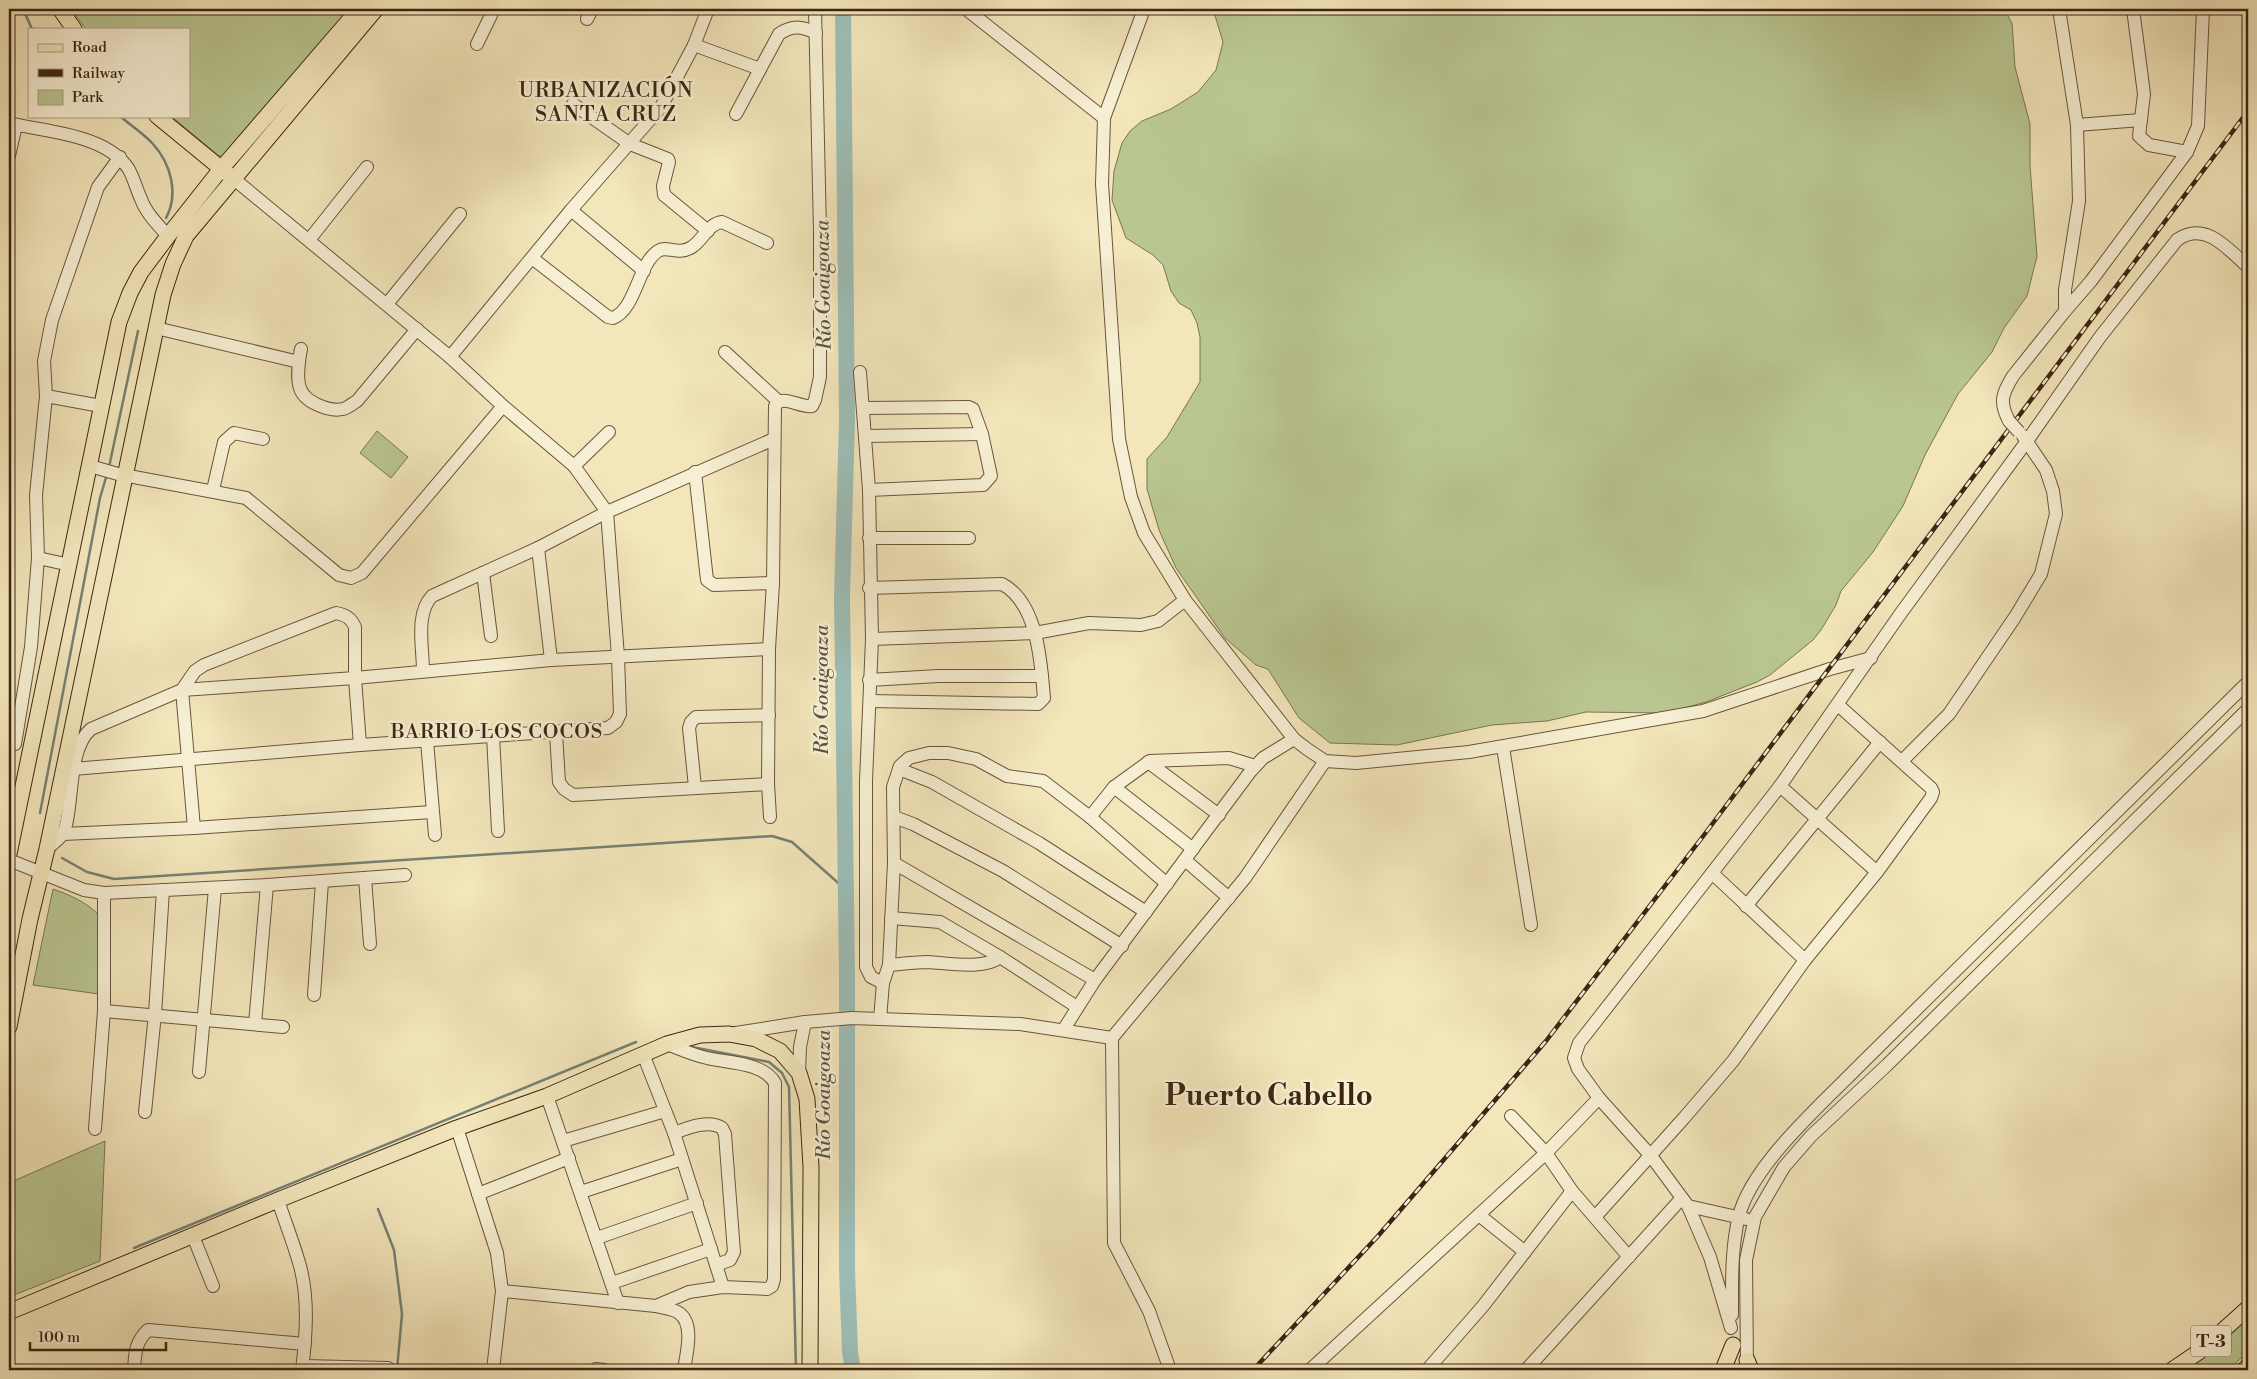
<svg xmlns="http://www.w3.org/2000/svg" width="2257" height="1379" font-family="'Libre Bodoni',serif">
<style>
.green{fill:#b9c691;stroke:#7a7651}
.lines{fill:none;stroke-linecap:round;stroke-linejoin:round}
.stream{stroke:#768175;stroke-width:2.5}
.river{stroke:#9dbeb7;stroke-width:16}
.minor-casing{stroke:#6a553c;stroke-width:14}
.major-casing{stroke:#3c2511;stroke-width:17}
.minor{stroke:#f7efd3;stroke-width:12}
.major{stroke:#f3e6bb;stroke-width:15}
.rail-casing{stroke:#3c2511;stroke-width:4.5}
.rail{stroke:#f7efd3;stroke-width:2.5;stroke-dasharray:8;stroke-linecap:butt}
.minor-bridge-casing{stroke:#6a553c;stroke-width:14;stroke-linecap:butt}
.minor-bridge{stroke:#f7efd3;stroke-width:12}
.labels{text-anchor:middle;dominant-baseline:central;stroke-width:5;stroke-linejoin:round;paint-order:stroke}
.shield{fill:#f7efd3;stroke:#74624b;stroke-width:1}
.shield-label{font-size:18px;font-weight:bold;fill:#3c2511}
.water-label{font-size:20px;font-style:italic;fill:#595343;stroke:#f7efd3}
.neighbourhood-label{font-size:20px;letter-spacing:1px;fill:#3c2511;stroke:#f7efd3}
.quarter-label{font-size:21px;letter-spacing:1px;fill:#3c2511;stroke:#f7efd3}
.town-label{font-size:29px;font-weight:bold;fill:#3c2511;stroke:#f7efd3}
</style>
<rect width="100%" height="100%" fill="#f3e6bb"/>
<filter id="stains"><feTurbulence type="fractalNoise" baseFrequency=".004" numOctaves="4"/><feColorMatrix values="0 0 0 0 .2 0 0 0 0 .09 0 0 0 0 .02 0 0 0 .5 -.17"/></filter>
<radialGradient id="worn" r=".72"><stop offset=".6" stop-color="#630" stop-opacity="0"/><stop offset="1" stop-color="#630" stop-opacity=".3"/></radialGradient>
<g class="green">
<polygon points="71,9 352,9 228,156 219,156 171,116 189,116 189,29 86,29"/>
<polygon points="1213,9 2004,9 2012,23 2015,67 2030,124 2030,166 2037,256 2027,296 2004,328 1992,352 1958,394 1925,455 1903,506 1873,552 1841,591 1836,605 1821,630 1813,640 1770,675 1757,682 1706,702 1666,713 1586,712 1547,721 1492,725 1397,745 1330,743 1299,718 1268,669 1256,665 1225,638 1176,568 1159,530 1147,489 1147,459 1167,437 1200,382 1200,337 1197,323 1191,310 1179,303 1171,291 1163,265 1153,255 1126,238 1112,200 1114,171 1122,143 1130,131 1142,121 1171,109 1198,92 1216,70 1223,42"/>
<polygon points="377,431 408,457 391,478 360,453"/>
<path d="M53,889C70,895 86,902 99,915V994L33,985Z"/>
<polygon points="105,1141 100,1261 9,1297 9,1183"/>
<polygon points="2248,1316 2248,1352 2228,1370 2183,1370"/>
</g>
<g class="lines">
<g class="stream">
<polyline points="23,9 32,29"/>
<path d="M120,116C130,125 144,134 153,144C171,164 179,194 166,218"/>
<polyline points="109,467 138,331"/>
<polyline points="40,813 100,498 107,474"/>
<polyline points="62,858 87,872 114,879 772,836 792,842 845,889"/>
<polyline points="687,1046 769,1062 782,1073 789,1087 796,1370"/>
<polyline points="378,1209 394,1250 402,1314 397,1370"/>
<polyline points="134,1248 636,1042"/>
</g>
<polyline class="river" points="843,9 847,420 842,597 847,975 847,1269 850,1352 853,1370"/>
<defs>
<g id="minor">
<polyline points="966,9 1104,118"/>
<polyline points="1144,9 1104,118 1102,184 1119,439 1131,497 1144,533 1185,600 1294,739 1307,749 1325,761 1356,763 1469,752 1703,711 1830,669 1871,658"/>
<polyline points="2133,9 2144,94 2139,136 2149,145 2187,152"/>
<polyline points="587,19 592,9"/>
<polyline points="477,44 494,9"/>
<polyline points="694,45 760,69"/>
<polyline points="573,104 630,144 668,159 669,162 663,186 664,195 708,231"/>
<path d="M736,114L779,34C792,25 802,26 816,33"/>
<path d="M9,123C46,132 105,134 128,168C134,178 136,188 141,199C146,213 158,225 168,236"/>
<polyline points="2077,125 2141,120"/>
<polyline points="9,156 16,125"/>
<polyline points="571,210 644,271"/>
<polyline points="309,240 367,167"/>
<path d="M532,258L608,317L613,318C636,309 638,264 658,251C667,245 678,256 692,247C703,240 708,224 722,222L767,243"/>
<polyline points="387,304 460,214"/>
<polyline points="2065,311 2091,281 2187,152 2198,126 2203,9"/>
<polyline points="156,328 299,362"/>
<path d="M301,349C299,360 296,377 300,388C304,402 329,412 343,409C348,408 353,403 357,401L417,329"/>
<polyline points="725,352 778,401"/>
<polyline points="450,357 571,210 661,107 694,45 708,9"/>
<polyline points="860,372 869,490 872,639 866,781 866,967 871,977 883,983"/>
<polyline points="46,396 101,406"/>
<polyline points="864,408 969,407 973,409 982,434 991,476 983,485 869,490"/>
<path d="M2009,421C1999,402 2002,394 2013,376L2065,311V290L2079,201L2077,125L2059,9"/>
<polyline points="866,436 982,434"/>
<polyline points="90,466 118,474 246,498 339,575 351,578 362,573 503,406"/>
<polyline points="574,466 609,432"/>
<polyline points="695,472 707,580 714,585 773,583"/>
<polyline points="213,490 224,442 234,433 263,439"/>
<polyline points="869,538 969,538"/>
<polyline points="538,548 551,660"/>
<polyline points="38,558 70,565"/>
<polyline points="483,573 491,636"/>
<path d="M869,588L1002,584C1038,603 1041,663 1044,698L1038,704L870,701"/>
<polyline points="872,639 1035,633 1089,623 1141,625 1158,621 1185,600"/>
<path d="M423,671C423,647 415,614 432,596L538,548L607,512L774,439"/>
<polyline points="869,680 938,676 1042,676"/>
<polyline points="556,733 559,782 564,789 573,795 768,784"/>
<polyline points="493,736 498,831"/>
<polyline points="427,741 435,835"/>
<polyline points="15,744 31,647 38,558 36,495 46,396 44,361 52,320 98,187 120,157"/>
<polyline points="1503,747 1531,925"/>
<polyline points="1902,761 1949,714 2015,617 2041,574 2056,514 2053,491 2046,470 2023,436"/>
<polyline points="1148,762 1219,815"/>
<polyline points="73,769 360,745 608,728 616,722 620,714 618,657 607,512 574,466 503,406 450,357 234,179"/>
<polyline points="899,769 932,782 1039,843 1146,912"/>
<polyline points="1780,786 1877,872"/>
<polyline points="695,787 689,728 691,722 696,717 769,715"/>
<polyline points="1114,787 1193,849"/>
<path d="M770,817L768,784L769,649L773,583L775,406C782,393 799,408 812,406L815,400L820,377V231L815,9"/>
<polyline points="894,817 913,824 1003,871 1122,946"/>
<polyline points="1090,817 1114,787 1150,761 1229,758 1255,766"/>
<path d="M194,828L182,690L195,671L204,665L336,613C346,615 351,618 355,627V678L360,745"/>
<polyline points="63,834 194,828 432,812"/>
<path d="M47,849C52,844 61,838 64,832C74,805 67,749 91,729L182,690L355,678L551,660L769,649"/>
<polyline points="9,860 84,890 104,893 267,885 405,875"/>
<polyline points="1185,860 1229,898"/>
<polyline points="894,863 1095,980"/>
<polyline points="1712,873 1805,960"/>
<polyline points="365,878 370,944"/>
<polyline points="1746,906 1880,742"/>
<polyline points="891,918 940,922 1000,957 1077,1007"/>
<path d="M889,965C902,964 915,962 928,962C948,963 984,970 1000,957"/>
<polyline points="314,995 322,882"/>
<polyline points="104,1011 283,1027"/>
<polyline points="880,1019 883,983 889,965 894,863 893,787 900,766 909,758 929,753 948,753 976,759 1007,776 1043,781 1090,817 1167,884"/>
<polyline points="255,1024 267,885"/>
<polyline points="1064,1029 1095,980 1250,772 1263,758 1294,739"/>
<polyline points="736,1033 805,1022"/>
<polyline points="643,1054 674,1133 723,1287"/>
<polyline points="199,1072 215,888"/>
<polyline points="799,1073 800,1047 805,1022 852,1018 1020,1024 1112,1038"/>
<polyline points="547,1096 618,1303"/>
<polyline points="145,1112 155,1014 163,890"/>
<polyline points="1511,1116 1546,1153 1572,1191 1629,1257"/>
<polyline points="457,1128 497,1253 502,1291 493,1370"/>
<polyline points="95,1129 104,1011 104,893"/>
<path d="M674,1133C687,1128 709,1119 722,1128L725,1134L734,1252L730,1260L716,1265"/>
<polyline points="563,1141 665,1111"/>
<polyline points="581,1192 682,1159"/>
<polyline points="478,1194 569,1158"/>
<path d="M278,1200C285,1222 294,1244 300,1266C309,1299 306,1337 302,1370"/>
<polyline points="1688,1206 1746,1219"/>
<polyline points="1479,1215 1525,1252"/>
<polyline points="1595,1217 1684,1118 1733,1061 1805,960 1877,872 1931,798 1933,792 1931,788 1838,705"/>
<polyline points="193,1236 213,1286"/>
<polyline points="597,1238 697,1203"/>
<polyline points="612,1283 711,1249"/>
<path d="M502,1291L656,1306C663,1308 674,1309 679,1313C695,1324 686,1355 684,1370"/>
<path d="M656,1306L689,1292L723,1287L767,1289L772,1286L774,1279L775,1083C763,1062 728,1063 707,1058C693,1055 680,1049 667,1044"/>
<path d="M1732,1315C1732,1283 1731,1248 1739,1216C1752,1164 1824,1102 1862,1063L2248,682"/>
<path d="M1731,1328L1710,1257L1688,1206L1651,1156L1599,1098L1578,1069L1574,1058L1579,1043L1780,786L1901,613L2027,441L2100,337L2177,240C2205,220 2228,249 2248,267"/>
<polyline points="303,1366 388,1368"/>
<polyline points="1747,1368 1746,1260 1755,1217 1784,1167 1811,1136 1887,1065 2248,709"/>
<polyline points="596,1369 604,1370"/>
<path d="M134,1370C135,1354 135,1342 148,1330L305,1344"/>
<polyline points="1170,1370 1149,1311 1114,1243 1112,1038 1245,878 1325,761"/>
<polyline points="1310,1370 1546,1153 1599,1098"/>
<polyline points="1427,1370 1483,1306 1572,1191"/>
<polyline points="1526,1370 1681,1199"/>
</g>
<g id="major">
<polyline points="60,9 74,29"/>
<polyline points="157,116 229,175"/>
<polyline points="9,854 119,322 130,293 141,272 168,236 221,169 359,9"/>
<polyline points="9,1027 30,919 47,849 163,295 173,264 186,236 376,9"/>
<polyline points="9,1312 278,1200 457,1128 547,1096 667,1044 700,1035 729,1034 756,1039 780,1051 799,1073 807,1099 811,1167 810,1370"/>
<polyline points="1747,1360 1751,1370"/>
<polyline points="1723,1370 1733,1345"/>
<polyline points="2172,1370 2200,1351 2248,1308"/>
<polyline points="2244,1370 2248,1366"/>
</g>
</defs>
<use href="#minor" class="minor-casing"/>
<use href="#major" class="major-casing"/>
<use href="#minor" class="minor"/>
<use href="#major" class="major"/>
<defs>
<polyline id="rail" points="1253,1370 1378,1236 1546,1041 1704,835 2248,111"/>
</defs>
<use href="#rail" class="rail-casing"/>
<use href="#rail" class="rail"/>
<defs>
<polyline id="minor-bridge" points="2009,421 2019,432"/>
</defs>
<use href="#minor-bridge" class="minor-bridge-casing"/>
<use href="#minor-bridge" class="minor-bridge"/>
</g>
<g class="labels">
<rect class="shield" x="2191" y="1325.5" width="40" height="31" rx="4"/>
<g class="shield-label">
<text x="2211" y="1341">T-3</text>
</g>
<g class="water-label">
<text transform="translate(824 285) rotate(-91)">Río Goaigoaza</text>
<text transform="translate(822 690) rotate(-90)">Río Goaigoaza</text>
<text transform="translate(824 1095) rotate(-90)">Río Goaigoaza</text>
</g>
<g class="neighbourhood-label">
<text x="497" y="732">BARRIO LOS COCOS</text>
</g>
<g class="quarter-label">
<text x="606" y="91">URBANIZACIÓN<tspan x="606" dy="24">SANTA CRUZ</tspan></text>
</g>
<g class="town-label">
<text x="1269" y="1096">Puerto Cabello</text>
</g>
</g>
<rect width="2257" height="1379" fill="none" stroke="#f3e6bb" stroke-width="30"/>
<rect x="10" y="10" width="2237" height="1359" fill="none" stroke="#3c2511" stroke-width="2.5"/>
<rect x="15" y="15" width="2227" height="1349" fill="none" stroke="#3c2511"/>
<rect x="28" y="28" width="162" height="90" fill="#f7efd3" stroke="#ac9e85"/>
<rect x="38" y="44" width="25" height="8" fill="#f3e6bb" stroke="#ac9e85"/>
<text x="72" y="52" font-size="15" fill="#3c2511">Road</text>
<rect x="38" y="69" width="25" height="8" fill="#3c2511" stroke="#ac9e85"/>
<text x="72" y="78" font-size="15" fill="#3c2511">Railway</text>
<rect x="38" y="90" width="25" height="15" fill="#b9c691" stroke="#ac9e85"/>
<text x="72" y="102" font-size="15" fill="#3c2511">Park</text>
<path d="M30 1342v8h136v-8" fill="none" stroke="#3c2511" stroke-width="2.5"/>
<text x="38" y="1342" font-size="15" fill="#3c2511" stroke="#f7efd3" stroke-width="4" paint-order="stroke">100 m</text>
<rect width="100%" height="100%" filter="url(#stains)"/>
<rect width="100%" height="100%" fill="url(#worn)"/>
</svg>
